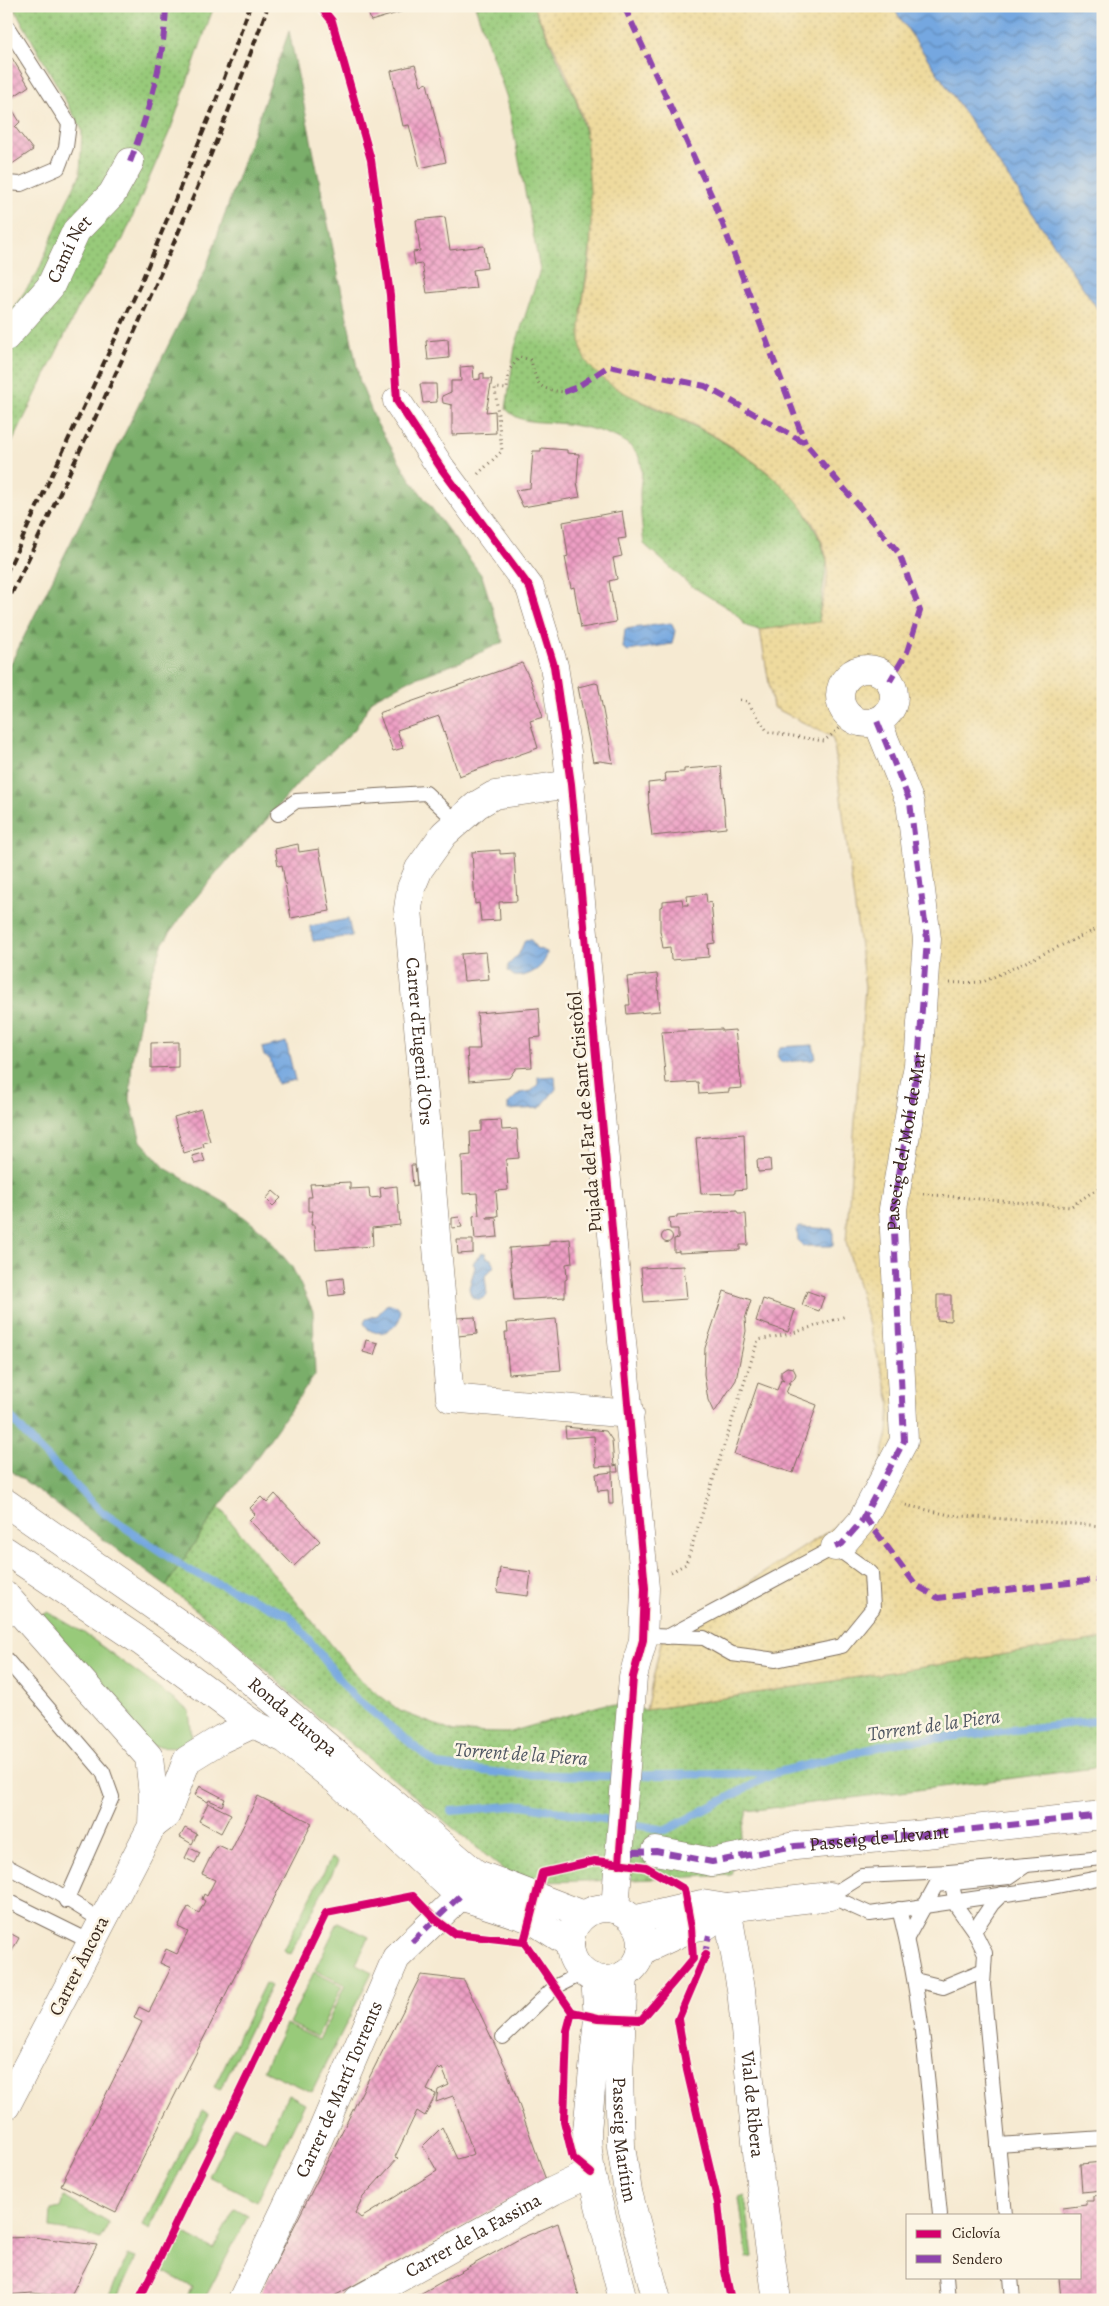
<svg xmlns="http://www.w3.org/2000/svg" width="1109" height="2306" font-family="Alegreya,serif">
<style>
.grass{fill:url(#grass-dots);stroke:#6a7a4c}
.forest{fill:url(#forest-firs);stroke:#5a6c44}
.sand{fill:url(#sand-dots);stroke:#94825e}
.garden{fill:#98ca7a;stroke:#6a7a4c}
.water{fill:url(#water-waves);stroke:#58687f}
.lines{fill:none;stroke-linecap:round;stroke-linejoin:round}
.stream{stroke:#74a7e0;stroke-width:8}
.building{fill:url(#building-cross-hatch);fill-rule:evenodd}
.lane-casing{stroke:#7c6d5d;stroke-width:16}
.street-casing{stroke:#7c6d5d;stroke-width:29}
.secondary-casing{stroke:#7c6d5d;stroke-width:29}
.path{stroke:#7c6d5d;stroke-width:3;stroke-dasharray:1 4;stroke-linecap:butt}
.lane{stroke:#fff;stroke-width:14}
.street{stroke:#fff;stroke-width:28}
.secondary{stroke:#fff;stroke-width:28}
.rail{stroke:#3b2a1e;stroke-width:4;stroke-dasharray:8 4;stroke-linecap:butt}
.quiet{stroke:#8e44ad;stroke-width:6;stroke-dasharray:12 6;stroke-linecap:butt}
.cycleway-casing{stroke:#fcf5e5;stroke-width:11}
.cycleway{stroke:#d6006c;stroke-width:8}
.labels{text-anchor:middle;dominant-baseline:central;stroke-width:5;stroke-linejoin:round;paint-order:stroke}
.street-label{font-size:19px;fill:#3b2a1e;stroke:#fcf5e5}
.water-label{font-size:20px;font-style:italic;fill:#4f5662;stroke:#fcf5e5}
</style>
<defs>
<pattern id="grass-dots" width="8" height="8" patternUnits="userSpaceOnUse" patternTransform="scale(1.25)"><rect width="8" height="8" fill="#98ca7a"/><path d="M2 2h.1M6 6h.1" fill="none" stroke="#7da463" stroke-width="1.8" stroke-linecap="round"/></pattern>
<pattern id="forest-firs" width="22" height="20" patternUnits="userSpaceOnUse" patternTransform="scale(1.25)"><rect width="22" height="20" fill="#7aae6a"/><path d="M5 1l3.5 6h-7zM16 11l3.5 6h-7z" fill="#658e57"/></pattern>
<pattern id="sand-dots" width="8" height="8" patternUnits="userSpaceOnUse" patternTransform="scale(1.25)"><rect width="8" height="8" fill="#eeda9e"/><path d="M2 2h.1M6 6h.1" fill="none" stroke="#cdbb88" stroke-width="1.8" stroke-linecap="round"/></pattern>
<pattern id="water-waves" width="16" height="10" patternUnits="userSpaceOnUse" patternTransform="scale(1.25)"><rect width="16" height="10" fill="#74a7e0"/><path d="M0 5q4-4 8 0t8 0" fill="none" stroke="#6088b5"/></pattern>
<pattern id="building-cross-hatch" width="8" height="8" patternUnits="userSpaceOnUse" patternTransform="scale(1.25)"><rect width="8" height="8" fill="#ee9fc5"/><path d="M0 0l8 8M0 8l8-8" fill="none" stroke="#c2829f"/></pattern>
</defs>
<rect width="100%" height="100%" fill="#fcf5e5"/>
<filter id="ink" filterUnits="userSpaceOnUse"><feTurbulence type="fractalNoise" baseFrequency=".02" numOctaves="2"/><feDisplacementMap in="SourceGraphic" scale="10" xChannelSelector="R" yChannelSelector="G"/><feConvolveMatrix kernelMatrix="1 2 1 2 8 2 1 2 1" color-interpolation-filters="sRGB"/></filter>
<filter id="wash" filterUnits="userSpaceOnUse"><feTurbulence type="fractalNoise" baseFrequency=".0096" numOctaves="4" result="noise"/><feDisplacementMap in="SourceGraphic" scale="20" xChannelSelector="R" yChannelSelector="G"/><feGaussianBlur stdDeviation="1.12" result="paint"/><feColorMatrix in="noise" values="0 0 0 0 0 0 0 0 0 0 0 0 0 0 0 0 0 1.4 0 .05"/><feComposite in="paint" operator="in"/></filter>
<g filter="url(#wash)">
<rect width="100%" height="100%" fill="#f6ead2"/>
<g class="grass">
<polygon points="13,6 214,6 171,128 123,239 80,304 6,455 6,319 38,272 66,203 80,175 82,130"/>
<path d="M475,6H533L575,97L587,140L592,207L590,249L581,312L615,387L654,408L674,416L715,437L750,459L785,487L801,504L820,540L827,561L819,615L820,623L760,630L746,626L734,612L690,585L644,544C642,527 640,510 640,494C640,482 644,471 640,459C631,434 580,425 556,423C536,421 521,424 506,409L515,347L540,270L507,98Z"/>
<polygon points="219,1507 361,1681 400,1711 454,1732 507,1733 606,1704 646,1710 1103,1639 1103,1767 747,1811 731,1875 632,1880 536,1882 510,1875 299,1701 233,1639 166,1586"/>
</g>
<polygon class="forest" points="289,31 360,382 376,422 410,479 482,576 503,642 460,662 410,680 373,699 355,729 298,783 262,825 226,862 189,906 163,943 146,990 132,1060 130,1100 141,1141 165,1168 229,1205 264,1233 292,1267 313,1311 315,1375 247,1471 219,1507 166,1586 6,1467 6,673 205,271"/>
<path class="sand" d="M533,6H892L1103,317V1639L646,1710L662,1638L832,1529L865,1492L881,1461L888,1432L890,1401L846,1242L865,987L834,743L832,737L773,707L760,630L820,622L819,615C823,599 830,576 827,560C813,491 734,444 676,416C644,401 605,390 585,359C572,339 588,279 590,255C592,224 591,195 588,165C587,148 587,132 582,116C571,78 551,42 533,6Z"/>
<g class="garden">
<polygon points="48,1612 84,1633 189,1711 192,1738 179,1747 150,1746 38,1618"/>
<polygon points="331,1858 338,1862 290,1954 283,1950"/>
<polygon points="338,1922 369,1937 356,1964 372,1972 312,2092 263,2070 286,2024 319,2040 345,1985 315,1970"/>
<polygon points="314,1972 342,1986 317,2037 289,2023"/>
<polygon points="265,1983 271,1986 220,2090 214,2087"/>
<polygon points="288,2094 305,2103 257,2201 209,2176 234,2126 265,2141"/>
<polygon points="202,2110 209,2114 150,2229 143,2225"/>
<polygon points="745,2195 753,2257 747,2258 739,2197"/>
<polygon points="64,2197 109,2223 100,2239 82,2233 50,2228 51,2209 60,2207"/>
<polygon points="235,2209 248,2216 204,2300 185,2300 192,2287 159,2269 179,2231 213,2249"/>
<polygon points="128,2255 136,2258 116,2300 107,2300"/>
</g>
<g class="water">
<polygon points="892,6 1103,6 1103,317"/>
<polygon points="671,623 675,631 672,644 628,651 623,648 625,629"/>
<polygon points="348,919 352,936 313,941 310,926"/>
<path d="M525,940H531L536,948L547,952C546,967 528,978 514,976L508,971V965L519,954Z"/>
<polygon points="286,1042 295,1080 277,1084 270,1059 264,1056 262,1048"/>
<polygon points="813,1045 816,1058 814,1060 781,1062 777,1056 780,1047"/>
<polygon points="555,1076 556,1089 540,1108 508,1110 508,1104 519,1093 532,1091 538,1084 538,1077"/>
<polygon points="799,1227 833,1229 833,1246 803,1246 798,1240 797,1228"/>
<path d="M482,1252L486,1253V1257L491,1259L494,1264L493,1268L485,1276L487,1294C484,1300 476,1301 471,1296L469,1288L475,1267L473,1263Z"/>
<path d="M390,1304C415,1308 390,1344 368,1329L364,1323L366,1319L378,1315L386,1305Z"/>
</g>
<g class="lines">
<g class="stream">
<polyline points="6,1412 35,1445 102,1512 188,1570 290,1616 353,1696 437,1765 509,1774 604,1776 775,1773 894,1743 1103,1720"/>
<polyline points="451,1811 523,1805 666,1830 773,1774"/>
</g>
</g>
<g id="blocks">
<g class="building">
<polygon points="366,6 417,6 417,7 371,21"/>
<polygon points="12,58 29,86 7,101 20,122 15,127 33,150 6,168 6,61"/>
<polygon points="415,65 421,85 427,83 446,162 420,168 409,125 403,126 391,71"/>
<polygon points="445,217 450,250 484,246 487,268 473,270 476,288 427,293 422,264 415,265 413,252 420,251 416,220"/>
<polygon points="448,339 449,358 428,360 426,341"/>
<polygon points="473,366 474,380 480,379 480,374 484,373 484,379 492,379 486,412 495,411 496,433 452,435 452,405 443,403 442,396 451,392 451,381 461,381 460,367"/>
<polygon points="420,384 436,384 437,402 423,403"/>
<polygon points="541,448 567,450 567,453 579,454 577,482 580,497 523,507 515,490 530,488 533,451 541,451"/>
<polygon points="622,511 626,538 618,539 622,556 613,558 617,579 609,581 616,622 581,628 574,587 571,588 565,557 568,556 563,522"/>
<polygon points="522,663 530,679 543,717 530,721 538,748 459,776 439,716 397,730 403,748 393,751 379,713"/>
<polygon points="595,683 598,684 613,763 600,761 593,762 578,687"/>
<polygon points="721,766 726,828 652,836 648,804 649,804 648,783 666,781 665,773 684,772 684,769"/>
<polygon points="298,844 299,852 319,849 330,911 291,918 282,865 278,866 275,849"/>
<polygon points="500,850 500,854 514,853 517,901 499,902 500,920 481,921 479,903 475,904 472,852"/>
<polygon points="706,894 707,903 711,902 715,943 708,944 709,957 671,960 670,947 663,948 660,931 660,907 663,906 663,901 682,899 683,905 688,905 687,896"/>
<polygon points="486,952 489,979 464,981 461,954"/>
<polygon points="657,974 660,1011 627,1014 626,1005 630,1005 627,977"/>
<polygon points="539,1008 541,1037 530,1038 532,1067 516,1068 509,1078 469,1081 467,1049 480,1049 477,1013"/>
<polygon points="722,1029 722,1031 735,1030 742,1088 729,1089 729,1092 699,1094 698,1082 666,1084 661,1032"/>
<polygon points="178,1042 178,1067 151,1068 151,1043"/>
<polygon points="201,1109 210,1141 203,1143 204,1147 184,1153 174,1117"/>
<polygon points="501,1120 502,1130 517,1129 519,1158 507,1159 506,1161 508,1190 496,1191 498,1216 487,1217 487,1218 496,1218 498,1237 475,1239 473,1216 479,1215 477,1193 463,1194 462,1156 471,1155 470,1132 482,1131 482,1121"/>
<polygon points="744,1134 746,1189 735,1190 735,1193 701,1194 696,1138"/>
<polygon points="202,1153 205,1161 195,1164 192,1156"/>
<polygon points="770,1159 771,1171 758,1172 757,1160"/>
<polygon points="411,1165 415,1165 417,1185 413,1186"/>
<polygon points="350,1182 350,1189 369,1188 370,1198 381,1197 380,1188 397,1186 400,1225 372,1228 373,1246 316,1250 314,1225 311,1225 313,1211 308,1211 308,1197 312,1197 310,1184"/>
<polygon points="273,1191 281,1198 273,1206 266,1199"/>
<polygon points="737,1211 738,1214 746,1214 748,1245 740,1245 740,1250 679,1253 679,1251 674,1252 674,1239 678,1238 678,1229 670,1229 669,1218 677,1217 677,1215"/>
<polygon points="459,1217 462,1227 452,1228 452,1218"/>
<circle cx="667" cy="1237" r="5.5"/>
<polygon points="570,1239 572,1263 566,1264 567,1279 565,1280 565,1297 514,1300 509,1248 549,1245 549,1241"/>
<polygon points="457,1240 473,1240 473,1253 458,1254"/>
<polygon points="684,1266 687,1299 644,1302 641,1268"/>
<polygon points="343,1278 345,1294 329,1296 327,1280"/>
<polygon points="724,1291 751,1300 745,1319 746,1331 736,1380 714,1413 708,1400 704,1374 705,1348"/>
<polygon points="807,1291 824,1297 819,1311 802,1305"/>
<polygon points="937,1295 951,1295 951,1321 937,1320"/>
<polygon points="763,1299 795,1310 788,1332 756,1321"/>
<polygon points="475,1317 477,1334 458,1336 456,1318"/>
<polygon points="556,1319 561,1370 509,1374 505,1332 508,1332 507,1323"/>
<polygon points="366,1340 378,1343 374,1355 363,1352"/>
<polygon points="787,1367 793,1368 796,1374 794,1379 788,1383 790,1383 786,1393 817,1405 793,1473 734,1454 758,1383 777,1390 781,1380 784,1381 781,1377 781,1371"/>
<polygon points="565,1427 606,1431 612,1440 614,1466 617,1465 618,1472 612,1472 612,1466 596,1467 594,1436 566,1438"/>
<polygon points="612,1472 613,1504 609,1504 608,1490 598,1491 596,1474"/>
<polygon points="275,1494 320,1541 294,1566 249,1520 255,1514 250,1508 261,1497 267,1503"/>
<polygon points="500,1568 531,1572 528,1596 497,1592"/>
<polygon points="200,1786 225,1799 222,1806 209,1800 208,1802 195,1795"/>
<polygon points="258,1796 312,1823 116,2212 61,2185 142,2022 134,2018 139,2007 149,2012 171,1968 160,1963 166,1949 177,1954 188,1932 178,1927 188,1907 199,1913 205,1901 202,1899 204,1894 207,1896 215,1880 202,1874 211,1856 218,1845 231,1851"/>
<polygon points="208,1803 231,1814 221,1833 199,1821"/>
<polygon points="185,1828 197,1834 192,1844 180,1837"/>
<polygon points="190,1848 200,1853 195,1863 185,1858"/>
<polygon points="6,1931 19,1938 6,1962"/>
<path d="M421,1975L464,1980L506,2068L546,2180L327,2300H257ZM438,2068L440,2070L442,2068L449,2085L438,2090L436,2102L453,2096L474,2154L457,2159L442,2127L423,2146L437,2171L361,2218L355,2213L363,2197L398,2158L395,2157L417,2111L425,2116L436,2094L427,2090Z"/>
<polygon points="1103,2162 1103,2190 1082,2192 1080,2164"/>
<polygon points="1103,2195 1103,2300 1061,2300 1059,2277 1080,2277 1080,2215 1064,2215 1063,2208 1086,2205 1086,2201 1093,2201 1093,2196"/>
<polygon points="558,2223 580,2300 409,2300 521,2238"/>
<polygon points="33,2237 97,2245 70,2297 32,2293 6,2295 6,2238"/>
</g>
</g>
</g>
<g filter="url(#ink)">
<use href="#blocks" fill-opacity="0" stroke="#7c6d5d" stroke-width="1"/>
<g class="lines">
<defs>
<g id="lane">
<polyline points="6,25 69,124 66,147 58,168 21,184 6,183"/>
<polyline points="278,814 296,801 426,793 458,823"/>
<polyline points="643,1640 653,1636 704,1638 732,1654 776,1660 842,1646 873,1608 871,1573 835,1547 667,1637"/>
<polyline points="6,1659 103,1772 112,1797 66,1901"/>
<polyline points="6,1866 54,1891 102,1921"/>
<polyline points="949,1872 957,1907 974,1931 985,1953 983,1985 1005,2215"/>
<polyline points="830,1896 870,1914 1047,1888 1103,1877"/>
<polyline points="830,1896 862,1876 949,1872 1103,1858"/>
<polyline points="6,1900 91,1942"/>
<path d="M899,1909C925,2008 930,2113 940,2215"/>
<polyline points="974,1931 992,1904 1002,1894"/>
<polyline points="907,1938 936,1885 1009,1877 1025,1866"/>
<polyline points="915,1980 943,1987 984,1970"/>
<polyline points="503,2037 555,1987 585,1972"/>
<polyline points="998,2145 1103,2138"/>
<polyline points="946,2277 948,2300"/>
<polyline points="1011,2277 1013,2300"/>
</g>
<g id="street">
<path id="s1" d="M6,337L50,287L76,231L112,194L130,162"/>
<polyline points="397,401 441,468 530,588 554,666 567,752 645,1588 643,1640 633,1677 615,1909"/>
<circle cx="867" cy="696" r="27"/>
<path id="s2" d="M571,784L494,795L477,805L444,834L419,869L411,888L408,909L450,1398L630,1414"/>
<polyline points="835,1547 842,1544 861,1522 904,1441 893,1209 918,1065 927,939 910,802 877,721"/>
<polyline points="6,1596 149,1757 153,1795 152,1826 6,2106"/>
<polyline points="152,1826 166,1815 187,1760 221,1739 253,1724"/>
<polyline points="656,1851 712,1862 795,1846 936,1833 1103,1815"/>
<path id="s3" d="M727,1908L741,1989L760,2182L777,2300"/>
<polyline points="633,1920 702,1904 727,1908 830,1896"/>
<polyline points="641,1951 691,1928 707,1925 727,1908"/>
<path id="s4" d="M242,2300L319,2138L396,1958L460,1896"/>
<path id="s5" d="M358,2300L553,2191L591,2173"/>
</g>
<g id="secondary">
<path id="s6" d="M6,1503L204,1641L475,1873L584,1915"/>
<polyline points="6,1551 143,1643 253,1724 285,1739 336,1780 460,1896 531,1919 570,1944"/>
<circle cx="606" cy="1944" r="36"/>
<path id="s7" d="M624,1975L619,2074L621,2146L628,2192L657,2300"/>
<polyline points="595,1978 598,2018 587,2131 588,2151 591,2173 623,2300"/>
</g>
</defs>
<use href="#lane" class="lane-casing"/>
<use href="#street" class="street-casing"/>
<use href="#secondary" class="secondary-casing"/>
<g class="path">
<path d="M478,474L502,451L495,388L507,389L509,370L520,357L531,360C537,385 537,389 564,392"/>
<polyline points="740,700 747,701 768,732 824,741 850,720"/>
<polyline points="950,983 983,982 1103,926"/>
<polyline points="923,1194 1070,1207 1103,1185"/>
<polyline points="901,1504 949,1515 1103,1526"/>
<polyline points="671,1572 686,1564 758,1340 790,1334 846,1316"/>
</g>
<use href="#lane" class="lane"/>
<use href="#street" class="street"/>
<use href="#secondary" class="secondary"/>
<g class="rail">
<polyline points="6,574 140,285 215,103 250,6"/>
<path d="M6,605C101,409 194,211 268,6"/>
</g>
<g class="quiet">
<polyline points="624,6 714,201 805,443"/>
<path d="M130,162C149,112 164,61 166,6"/>
<polyline points="564,392 577,387 609,366 705,386 805,443 899,553 920,611 907,652 890,681"/>
<polyline points="864,1516 916,1585 938,1598 1103,1579"/>
<path id="s8" d="M835,1547L842,1544L861,1522L904,1441L893,1209L918,1065L927,939L910,802L877,721"/>
<path id="s9" d="M633,1852L656,1851L712,1862L795,1846L936,1833L1103,1815"/>
<polyline points="412,1942 460,1896"/>
<polyline points="704,1958 709,1935"/>
</g>
<defs>
<g id="cycleway">
<polyline points="320,6 332,21 371,160 390,295 397,401 441,468 530,588 554,666 571,784 645,1588 643,1640 633,1677 619,1864"/>
<polyline points="524,1942 542,1873 595,1861 624,1864 646,1867 684,1889 691,1928 693,1959 641,2020 598,2018 572,2012"/>
<polyline points="706,1954 678,2020 687,2070 718,2203 725,2271 731,2300"/>
<polyline points="139,2300 326,1913 413,1896 435,1919 455,1934 524,1942 572,2012 567,2031 564,2121 573,2158 591,2173"/>
</g>
</defs>
<use href="#cycleway" class="cycleway-casing"/>
<use href="#cycleway" class="cycleway"/>
</g>
</g>
<g class="labels">
<g class="street-label">
<text stroke="none"><textPath href="#s1" startOffset="109">Camí Net</textPath></text>
<text stroke="none"><textPath href="#s2" startOffset="359">Carrer d'Eugeni d'Ors</textPath></text>
<text transform="translate(585 1112) rotate(-95)">Pujada del Far de Sant Cristòfol</text>
<text stroke="none"><textPath href="#s8" startOffset="429">Passeig del Molí de Mar</textPath></text>
<text stroke="none"><textPath href="#s6" startOffset="358">Ronda Europa</textPath></text>
<text stroke="none"><textPath href="#s9" startOffset="249">Passeig de Llevant</textPath></text>
<text transform="translate(79 1966) rotate(-63)">Carrer Àncora</text>
<text stroke="none"><textPath href="#s4" startOffset="232">Carrer de Martí Torrents</textPath></text>
<text stroke="none"><textPath href="#s3" startOffset="198">Vial de Ribera</textPath></text>
<text stroke="none"><textPath href="#s7" startOffset="165">Passeig Marítim</textPath></text>
<text stroke="none"><textPath href="#s5" startOffset="132">Carrer de la Fassina</textPath></text>
</g>
<g class="water-label">
<text transform="translate(934 1725) rotate(-8)">Torrent de la Piera</text>
<text transform="translate(521 1754) rotate(4)">Torrent de la Piera</text>
</g>
</g>
<rect width="1109" height="2306" fill="none" stroke="#fcf5e5" stroke-width="25"/>
<rect x="906" y="2214" width="175" height="65" fill="#fcf5e5" stroke="#afa495"/>
<rect x="916" y="2230" width="25" height="8" fill="#d6006c" stroke="#afa495"/>
<text x="952" y="2238" font-size="15" fill="#3b2a1e">Ciclovía</text>
<rect x="916" y="2255" width="25" height="8" fill="#8e44ad" stroke="#afa495"/>
<text x="952" y="2264" font-size="15" fill="#3b2a1e">Sendero</text>
</svg>
